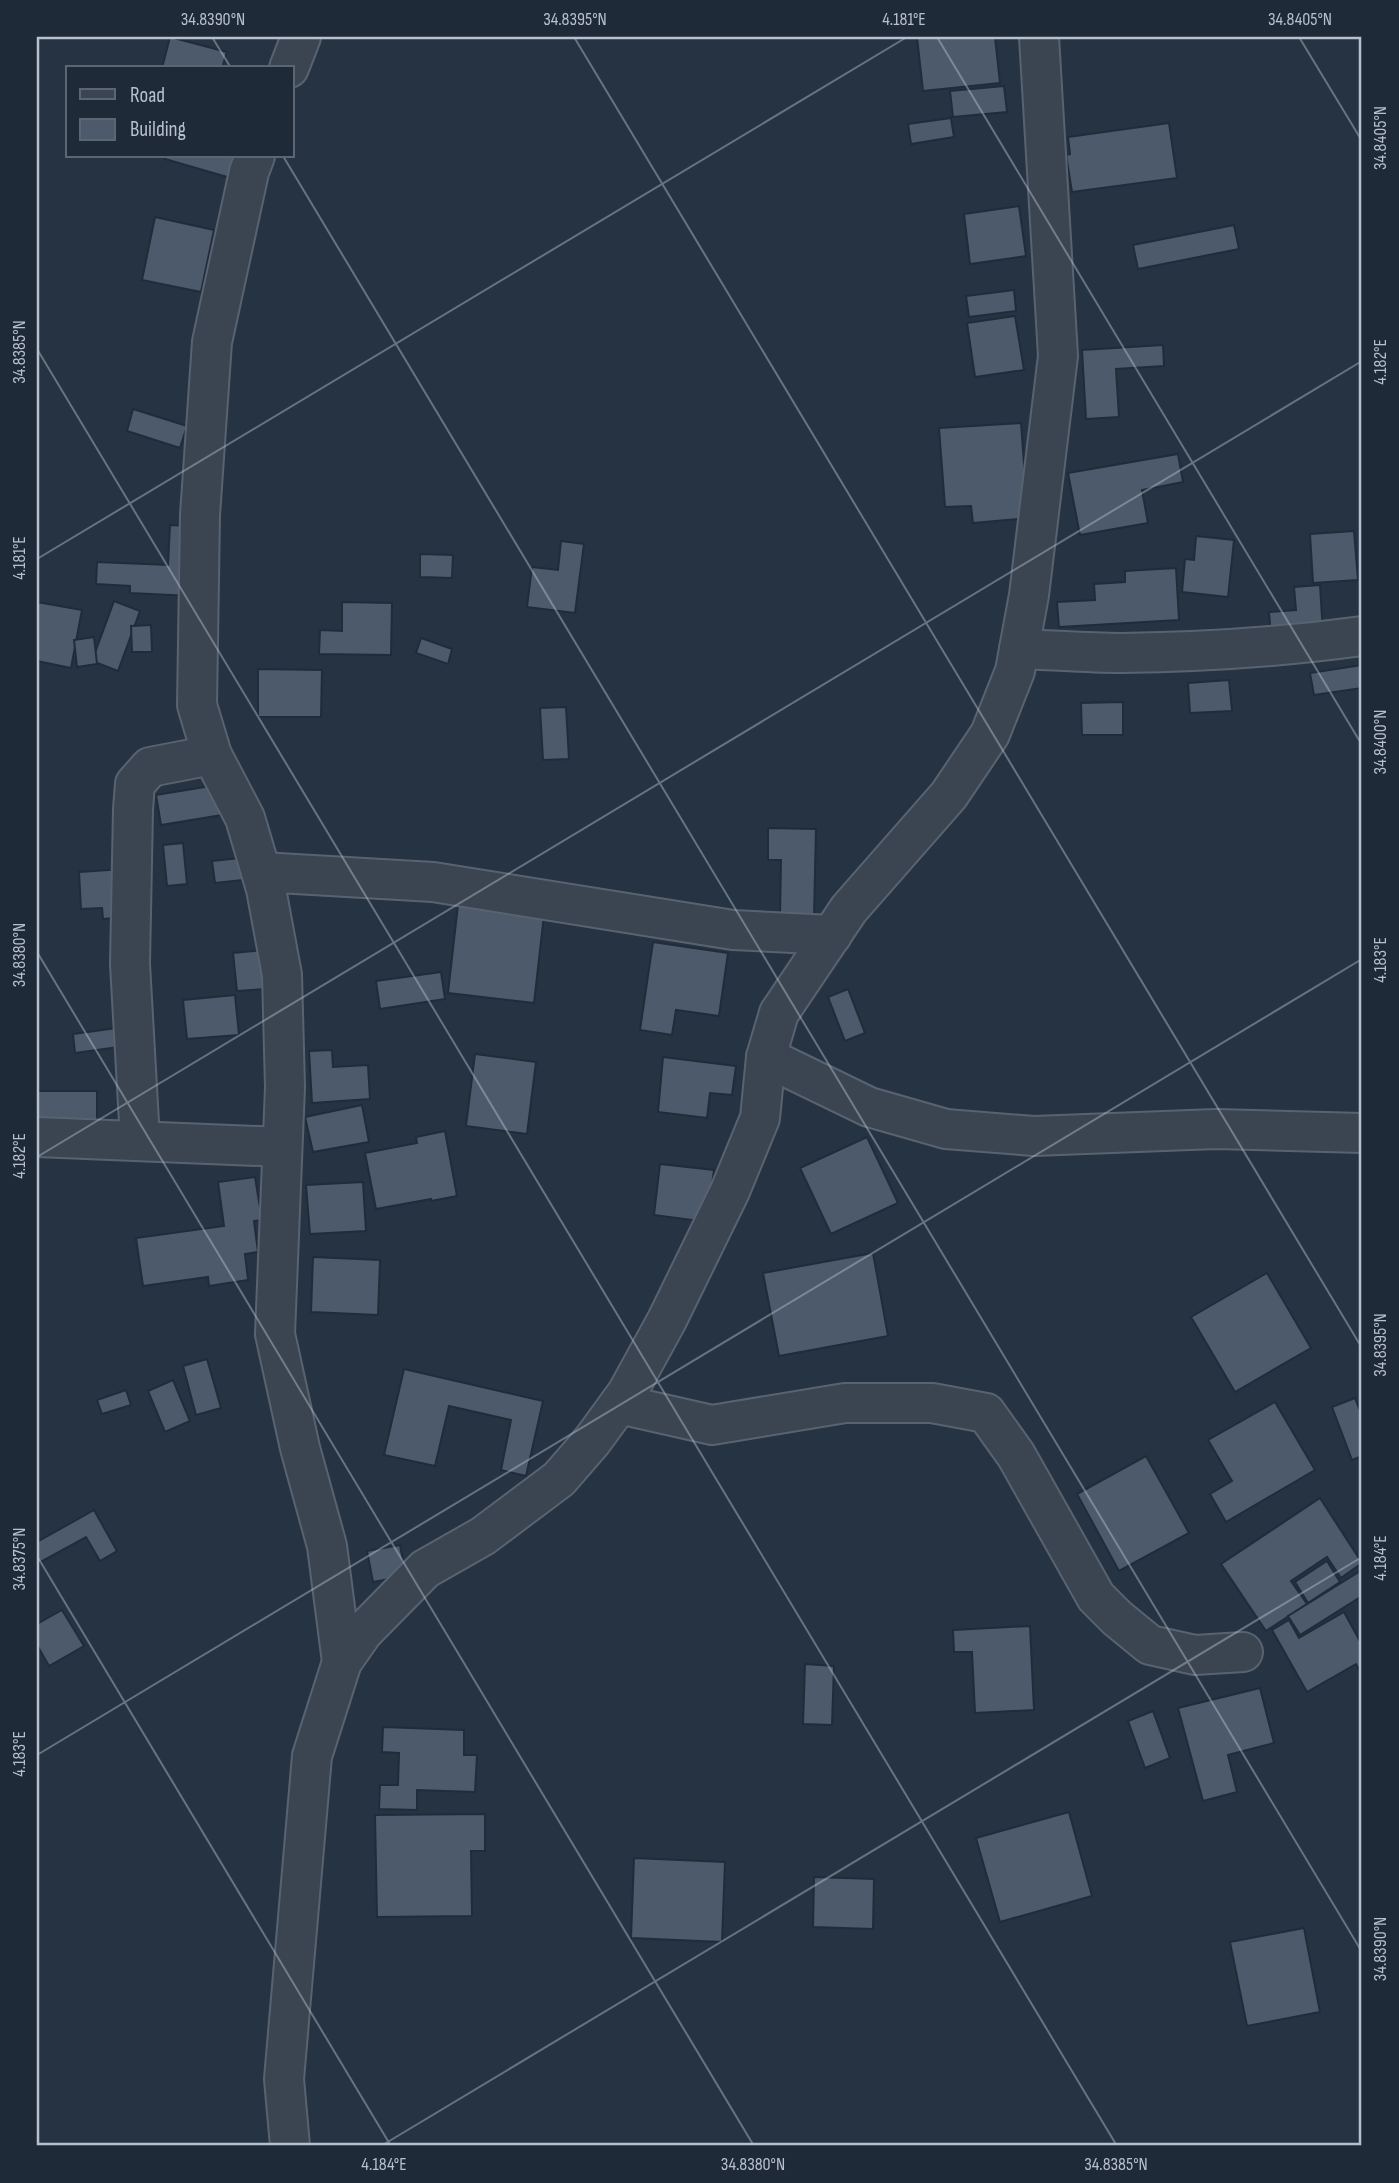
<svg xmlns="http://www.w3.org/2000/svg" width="1399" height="2183" font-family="'Sofia Sans Condensed',sans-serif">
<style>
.building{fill:#4c5a6c;stroke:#212c3a;stroke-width:2}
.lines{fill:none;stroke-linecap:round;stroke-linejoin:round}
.minor-casing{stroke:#596370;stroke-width:42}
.minor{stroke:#3b4552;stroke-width:38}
.ticks{fill:none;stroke:#b8c0cc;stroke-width:2;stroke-opacity:0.45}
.neatline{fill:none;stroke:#b8c0cc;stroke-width:2.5}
.ticks-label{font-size:18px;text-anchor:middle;fill:#b8c0cc}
</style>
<rect width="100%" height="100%" fill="#263343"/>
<g class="building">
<polygon points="170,37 227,52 222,68 162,68"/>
<polygon points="917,37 995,37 1000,83 923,91"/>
<polygon points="1004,86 1007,112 953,117 950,91"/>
<polygon points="951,118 954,137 911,144 908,124"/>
<polygon points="1169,123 1177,178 1072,192 1066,155 1070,154 1068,137"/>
<polygon points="166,156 240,156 234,179 165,159"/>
<polygon points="1019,206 1026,256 970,264 964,214"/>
<polygon points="155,217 214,230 201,292 142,280"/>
<polygon points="1234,225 1239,249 1138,269 1133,245"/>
<polygon points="1014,290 1016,311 969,317 966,296"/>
<polygon points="1015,316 1024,370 975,377 967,323"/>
<polygon points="1163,345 1164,366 1116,369 1119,417 1086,419 1082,350"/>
<polygon points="133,409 187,426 180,448 127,431"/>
<polygon points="1021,423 1028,518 973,523 971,506 945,507 939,428"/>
<polygon points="1178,454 1183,482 1142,490 1148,523 1080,535 1068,473"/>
<polygon points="170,525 195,526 192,596 130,593 130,586 96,584 97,562 168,565"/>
<polygon points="1354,531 1358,580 1313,583 1310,534"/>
<polygon points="1196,536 1234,540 1228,597 1182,592 1185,559 1194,560"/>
<polygon points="561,541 584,544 575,613 527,607 532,567 558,570"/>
<polygon points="420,554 453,555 452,578 420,577"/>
<polygon points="1176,568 1179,620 1059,627 1057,602 1095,600 1094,584 1125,582 1125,571"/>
<polygon points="1320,585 1323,633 1271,636 1269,612 1296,610 1294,587"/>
<polygon points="114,601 140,611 118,671 92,661"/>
<polygon points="37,602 82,610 71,668 37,661"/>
<polygon points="342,602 392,603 391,655 319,654 320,630 342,631"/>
<polygon points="151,625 152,652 132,652 131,626"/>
<polygon points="94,637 97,664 77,667 74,640"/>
<polygon points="421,638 452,649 448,664 416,653"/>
<polygon points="1362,665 1362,688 1314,695 1310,673"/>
<polygon points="258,669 322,670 321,717 258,717"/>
<polygon points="1229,680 1232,711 1190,713 1188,683"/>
<polygon points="1123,702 1123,735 1082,735 1081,703"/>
<polygon points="566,707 569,759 543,760 540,708"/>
<polygon points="223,784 228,814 161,825 156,795"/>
<polygon points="768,828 816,829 814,917 780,916 781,860 768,860"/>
<polygon points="183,843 187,884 167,886 163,845"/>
<polygon points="240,858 243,880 215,883 212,861"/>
<polygon points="124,869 127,917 103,919 102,908 81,909 79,872"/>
<polygon points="458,905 544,915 534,1003 448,993"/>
<polygon points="653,942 728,953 719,1016 676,1010 672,1035 640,1030"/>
<polygon points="264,950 267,989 237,991 233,953"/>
<polygon points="441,972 445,999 380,1009 376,981"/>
<polygon points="848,989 865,1033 845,1041 828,997"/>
<polygon points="235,995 239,1035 187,1039 183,1000"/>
<polygon points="124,1027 126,1046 75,1053 73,1034"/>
<polygon points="332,1050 333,1067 368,1065 370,1099 312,1103 309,1051"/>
<polygon points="475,1054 536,1062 527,1134 466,1126"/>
<polygon points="663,1057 736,1066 732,1095 710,1093 707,1118 658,1112"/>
<rect x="38" y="1091" width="59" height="29"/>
<polygon points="362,1105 369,1142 313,1152 305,1117"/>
<polygon points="445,1131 457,1196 431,1201 431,1199 376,1209 365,1153 417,1143 416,1137"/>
<polygon points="867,1137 898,1203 831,1234 800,1168"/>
<polygon points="660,1164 714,1170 707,1222 654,1215"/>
<polygon points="255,1177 262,1220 254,1221 258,1252 245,1254 248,1280 209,1286 208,1277 143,1286 136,1238 224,1226 218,1182"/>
<polygon points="363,1182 366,1231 310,1234 306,1185"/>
<polygon points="873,1253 888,1336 779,1356 763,1273"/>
<polygon points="313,1257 380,1260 378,1315 311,1312"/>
<polygon points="1267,1273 1311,1348 1235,1392 1191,1317"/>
<polygon points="207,1359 221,1408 196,1415 183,1366"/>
<polygon points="404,1369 543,1401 526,1476 501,1470 511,1420 449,1406 435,1466 384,1455"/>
<polygon points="173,1380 190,1421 165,1432 148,1391"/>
<polygon points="126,1390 131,1405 102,1414 97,1400"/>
<polygon points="1355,1398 1362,1416 1362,1456 1352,1460 1332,1407"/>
<polygon points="1275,1402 1315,1470 1226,1522 1210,1494 1232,1481 1208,1440"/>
<polygon points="1146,1456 1189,1533 1119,1571 1077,1494"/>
<polygon points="1320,1498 1362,1563 1341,1578 1327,1557 1291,1581 1307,1604 1266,1631 1221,1564"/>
<polygon points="94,1510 117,1551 100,1561 86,1537 37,1564 37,1542"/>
<polygon points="400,1545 406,1576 373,1582 367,1551"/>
<polygon points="1327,1561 1340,1582 1308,1603 1295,1582"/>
<polygon points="1362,1570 1362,1596 1300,1635 1288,1616"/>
<polygon points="62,1610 84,1646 49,1666 37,1645 37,1624"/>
<polygon points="1344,1612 1362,1645 1362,1674 1356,1664 1307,1692 1272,1630 1289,1620 1299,1638"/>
<polygon points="1030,1626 1034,1710 975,1713 972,1652 954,1652 953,1630"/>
<polygon points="805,1664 834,1666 832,1725 803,1724"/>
<polygon points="1260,1688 1274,1743 1228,1755 1237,1792 1203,1801 1178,1708"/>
<polygon points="1153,1711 1170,1758 1145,1768 1128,1721"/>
<polygon points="383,1727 464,1730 464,1755 477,1755 475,1792 417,1790 417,1810 379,1809 380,1785 398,1785 399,1753 382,1752"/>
<polygon points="1069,1812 1092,1896 1000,1922 976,1838"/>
<polygon points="485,1814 485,1851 471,1851 472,1916 377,1917 375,1815"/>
<polygon points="634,1858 725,1862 722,1942 631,1938"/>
<polygon points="814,1877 874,1879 873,1929 813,1927"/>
<polygon points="1304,1928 1320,2012 1247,2026 1230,1942"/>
</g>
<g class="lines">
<defs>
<g id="minor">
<polyline points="289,68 301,37"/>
<polyline points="255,156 249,172 212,342 200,515 197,705 212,755 245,818 266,889 282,975 285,1087 275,1334 300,1448 327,1546 342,1662"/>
<path d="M1019,649C1053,650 1087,653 1121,653C1202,652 1282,647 1362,636"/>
<polyline points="261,872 433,882 733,930 832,935"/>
<polyline points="766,1057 869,1107 946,1129 1034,1136 1216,1129 1362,1133"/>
<polyline points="37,1137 282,1147"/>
<polyline points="140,1140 130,964 133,809 135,784 150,767 212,755"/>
<polyline points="619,1404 712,1425 845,1403 932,1403 986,1413 1016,1455 1096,1597 1117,1618 1150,1645 1195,1655 1243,1652"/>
<polyline points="290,2146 284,2079 312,1756 342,1662 363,1632 425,1569 483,1536 559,1479 592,1441 627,1393 667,1320 730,1191 760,1118 766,1057 779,1013 849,909 949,795 990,734 1015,671 1029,595 1058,356 1039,37"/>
</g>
</defs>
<use href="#minor" class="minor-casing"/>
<use href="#minor" class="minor"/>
</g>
<path class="ticks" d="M212,37L231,68M574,37L1362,1348M937,37L1362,745M1299,37L1362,141M283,156L1362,1952M37,349L1117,2146M37,559L907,37M37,952L754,2146M37,1157L1362,361M37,1556L391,2146M37,1755L1362,959M381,2146L1362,1557"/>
<rect width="1399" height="2183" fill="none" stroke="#1f2a38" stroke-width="77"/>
<rect x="66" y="66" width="228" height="91" fill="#1f2a38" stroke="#5c6673" stroke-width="2"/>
<rect x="80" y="89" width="35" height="10" fill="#3b4552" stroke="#5c6673" stroke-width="2"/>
<text x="130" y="102" font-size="21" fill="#b8c0cc">Road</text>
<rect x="80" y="119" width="35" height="21" fill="#4c5a6c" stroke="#5c6673" stroke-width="2"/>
<text x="130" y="136" font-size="21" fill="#b8c0cc">Building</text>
<rect x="38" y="38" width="1322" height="2106" class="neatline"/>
<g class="ticks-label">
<text x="213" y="25">34.8390°N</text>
<text x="575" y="25">34.8395°N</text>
<text x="904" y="25">4.181°E</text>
<text x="1300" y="25">34.8405°N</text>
<text transform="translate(1380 138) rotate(-90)" y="6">34.8405°N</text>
<text transform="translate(19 352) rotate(-90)" y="6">34.8385°N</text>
<text transform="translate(1380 362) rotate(-90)" y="6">4.182°E</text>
<text transform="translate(19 558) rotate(-90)" y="6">4.181°E</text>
<text transform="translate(1380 742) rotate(-90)" y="6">34.8400°N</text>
<text transform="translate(19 955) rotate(-90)" y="6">34.8380°N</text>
<text transform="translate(1380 960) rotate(-90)" y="6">4.183°E</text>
<text transform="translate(19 1156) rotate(-90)" y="6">4.182°E</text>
<text transform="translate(1380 1345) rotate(-90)" y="6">34.8395°N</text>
<text transform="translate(1380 1558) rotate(-90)" y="6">4.184°E</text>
<text transform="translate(19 1559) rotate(-90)" y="6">34.8375°N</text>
<text transform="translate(19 1754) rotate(-90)" y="6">4.183°E</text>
<text transform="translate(1380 1949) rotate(-90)" y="6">34.8390°N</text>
<text x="384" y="2170">4.184°E</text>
<text x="753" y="2170">34.8380°N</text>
<text x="1116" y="2170">34.8385°N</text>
</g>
</svg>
